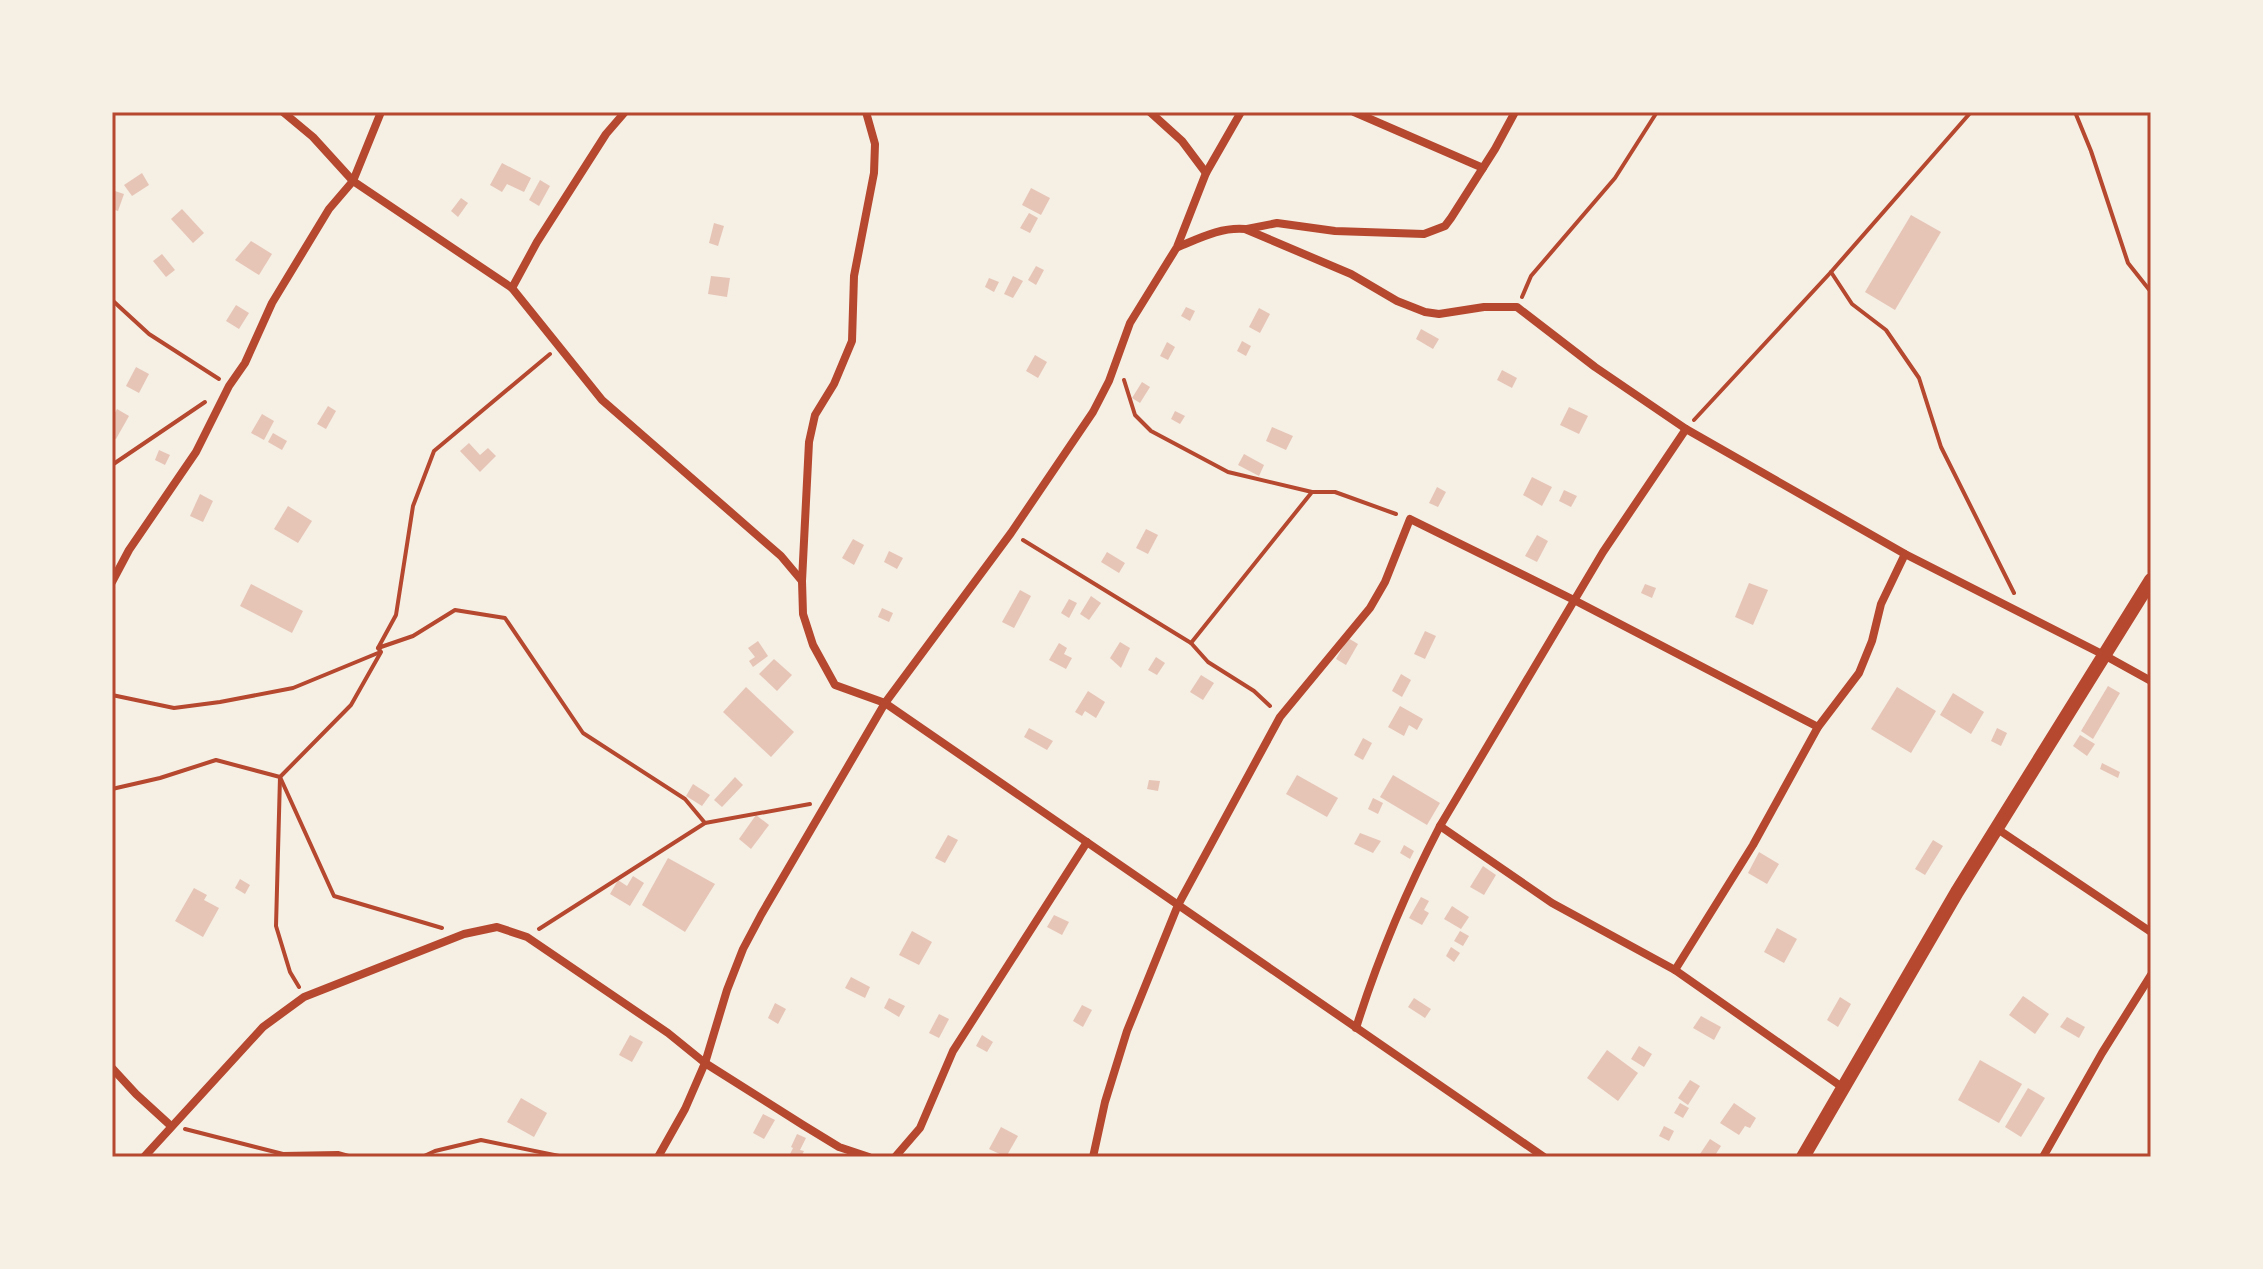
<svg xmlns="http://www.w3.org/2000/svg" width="2263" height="1269" font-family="Montserrat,sans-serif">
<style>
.building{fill:#e6c5b7}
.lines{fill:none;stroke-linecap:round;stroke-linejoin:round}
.path{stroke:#b5482f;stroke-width:4}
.minor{stroke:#b5482f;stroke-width:8}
.tertiary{stroke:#b5482f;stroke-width:14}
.neatline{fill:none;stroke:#b5482f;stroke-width:3}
</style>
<rect width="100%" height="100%" fill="#f6efe4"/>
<g class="building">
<polygon points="502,163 531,178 524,192 507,184 502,192 490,185"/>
<polygon points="142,173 149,185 132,196 124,185"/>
<polygon points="540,180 550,186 539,206 529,200"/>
<polygon points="1031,188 1050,198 1041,215 1022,205"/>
<polygon points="112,190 124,194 118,211 112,209"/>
<polygon points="461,198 468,203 458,217 451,211"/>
<polygon points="182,209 204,233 193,243 171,219"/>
<polygon points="1029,213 1038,218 1030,233 1020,228"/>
<polygon points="1911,215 1941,232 1895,310 1865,292"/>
<polygon points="714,223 724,226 718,246 709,243"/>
<polygon points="251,241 272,254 259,275 235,260"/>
<polygon points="162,254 175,270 166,277 153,261"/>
<polygon points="1036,266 1044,270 1036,285 1028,280"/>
<polygon points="711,276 730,278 727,297 708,294"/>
<polygon points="1013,276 1023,281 1013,298 1004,294"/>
<polygon points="989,278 999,282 994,292 985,287"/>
<polygon points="236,305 249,313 239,329 226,321"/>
<polygon points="1186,307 1195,311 1190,321 1181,316"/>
<polygon points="1259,308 1270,314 1260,333 1249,327"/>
<polygon points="1421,329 1439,339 1433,349 1416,339"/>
<polygon points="1242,341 1251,346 1246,356 1237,351"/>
<polygon points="1167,342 1175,347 1168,360 1160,356"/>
<polygon points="1035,355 1047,362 1038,378 1026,371"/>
<polygon points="136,367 149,374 139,393 126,386"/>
<polygon points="1502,370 1517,378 1512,388 1497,380"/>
<polygon points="1142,382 1150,387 1140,403 1132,398"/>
<polygon points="328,406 336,411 326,429 317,424"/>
<polygon points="1569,407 1588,416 1579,434 1560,425"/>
<polygon points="117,409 129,416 116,439 112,437 112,418"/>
<polygon points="1175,411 1185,416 1180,424 1171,419"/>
<polygon points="262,414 274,421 264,440 251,433"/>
<polygon points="1272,427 1293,436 1286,450 1266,441"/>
<polygon points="273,433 287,441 282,450 268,442"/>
<polygon points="469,443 480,455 488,448 496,456 480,472 460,451"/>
<polygon points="159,450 170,455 165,465 155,460"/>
<polygon points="1244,454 1264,465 1259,476 1238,465"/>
<polygon points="1532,477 1552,487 1542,506 1523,495"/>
<polygon points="1437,487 1446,492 1438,507 1429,503"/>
<polygon points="1564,490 1577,496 1571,507 1559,501"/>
<polygon points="200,494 213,501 203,522 190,516"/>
<polygon points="288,506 312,521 298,543 274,529"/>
<polygon points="1146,529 1158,535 1148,554 1136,548"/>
<polygon points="1537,535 1548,541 1537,562 1525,556"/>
<polygon points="853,539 864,545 854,565 842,558"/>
<polygon points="889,551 903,558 897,569 884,562"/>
<polygon points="1107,552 1125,563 1119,573 1101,562"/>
<polygon points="1749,583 1768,590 1753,625 1735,617"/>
<polygon points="251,584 303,611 292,633 240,606"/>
<polygon points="1645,584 1656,588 1652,598 1641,593"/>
<polygon points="1020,590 1031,596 1014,628 1002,622"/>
<polygon points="1091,596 1101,603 1089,620 1080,614"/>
<polygon points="1069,599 1077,603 1069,618 1061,613"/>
<polygon points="882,608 893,613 889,622 878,617"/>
<polygon points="1425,631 1436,636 1425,659 1414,654"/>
<polygon points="1348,638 1358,644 1346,665 1336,659"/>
<polygon points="758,641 768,656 753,667 749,661 755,657 748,648"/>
<polygon points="1120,642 1130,648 1121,668 1110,658"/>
<polygon points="1059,643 1067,648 1064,654 1072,658 1066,669 1049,660"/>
<polygon points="1156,657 1165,663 1157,675 1148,670"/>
<polygon points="774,659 792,675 777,691 759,674"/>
<polygon points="1401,674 1411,680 1402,697 1392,691"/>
<polygon points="1201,675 1214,683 1203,700 1190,692"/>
<polygon points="2108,686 2120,693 2093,739 2081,731"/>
<polygon points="746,687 794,732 771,757 723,712"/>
<polygon points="1897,687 1936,711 1911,753 1871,729"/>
<polygon points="1088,691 1105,702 1096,718 1085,711 1082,716 1075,712"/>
<polygon points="1953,693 1984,712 1971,734 1940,715"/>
<polygon points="1400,706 1423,719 1417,730 1409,725 1404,736 1388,727"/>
<polygon points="1029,728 1053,741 1047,750 1024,737"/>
<polygon points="1997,728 2007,733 2001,746 1991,741"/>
<polygon points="2080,735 2095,744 2087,756 2073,746"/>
<polygon points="1363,738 1372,743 1363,760 1354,755"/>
<polygon points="2102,763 2120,772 2118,778 2100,769"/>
<polygon points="1297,775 1338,798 1327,817 1286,794"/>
<polygon points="1393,775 1440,803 1427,825 1380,797"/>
<polygon points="735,777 743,785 722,807 714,800"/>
<polygon points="1149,780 1160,781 1158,791 1147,789"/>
<polygon points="693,784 710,795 702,806 686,796"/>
<polygon points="1373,798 1383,803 1378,814 1368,809"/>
<polygon points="756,815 769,825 751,849 739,839"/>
<polygon points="1360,833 1381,841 1373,853 1354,844"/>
<polygon points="948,835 958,840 945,863 935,858"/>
<polygon points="1933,840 1943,846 1925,875 1915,869"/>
<polygon points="1404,845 1414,851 1410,859 1400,853"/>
<polygon points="1759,852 1779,864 1767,884 1748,873"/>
<polygon points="668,858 715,884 685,932 642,905"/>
<polygon points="1483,866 1496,875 1484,895 1470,887"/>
<polygon points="633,876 644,883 630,906 610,894 618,880 627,886"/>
<polygon points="240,879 250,885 245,894 235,888"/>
<polygon points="194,888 207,895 204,900 219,908 203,937 175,921"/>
<polygon points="1421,897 1429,901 1424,910 1429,913 1422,925 1409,918"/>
<polygon points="1452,906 1469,917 1461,929 1444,919"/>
<polygon points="1054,915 1069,922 1062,935 1047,927"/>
<polygon points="1777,928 1797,939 1784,963 1764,952"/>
<polygon points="912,931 932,942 919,965 899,955"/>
<polygon points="1460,931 1469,936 1463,946 1454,941"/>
<polygon points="1451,947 1460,953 1454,962 1446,956"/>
<polygon points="851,977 870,987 865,998 845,988"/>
<polygon points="2023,996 2049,1014 2035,1034 2009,1015"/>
<polygon points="1840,997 1851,1004 1838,1027 1827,1020"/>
<polygon points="889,998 905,1006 899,1017 884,1008"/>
<polygon points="1414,998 1431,1009 1425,1018 1408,1007"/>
<polygon points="775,1003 786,1009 778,1024 768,1018"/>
<polygon points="1082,1005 1092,1010 1083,1027 1073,1021"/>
<polygon points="939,1014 949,1019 939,1038 929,1033"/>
<polygon points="1701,1016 1721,1027 1714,1040 1693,1028"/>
<polygon points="2067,1017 2085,1027 2079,1038 2060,1027"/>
<polygon points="630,1035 643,1042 632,1062 619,1055"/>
<polygon points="982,1035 993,1042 987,1052 976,1046"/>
<polygon points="1639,1046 1652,1054 1644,1067 1631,1059"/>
<polygon points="1607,1050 1638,1073 1618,1101 1587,1078"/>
<polygon points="1980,1060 2022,1084 1999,1123 1958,1100"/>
<polygon points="1690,1080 1700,1086 1688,1105 1678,1098"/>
<polygon points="2028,1088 2045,1098 2021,1137 2005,1127"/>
<polygon points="521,1098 547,1113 534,1137 507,1122"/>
<polygon points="1680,1103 1689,1108 1683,1118 1674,1113"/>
<polygon points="1734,1103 1756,1118 1750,1128 1745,1126 1739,1135 1720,1123"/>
<polygon points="763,1114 775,1120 764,1139 753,1133"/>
<polygon points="1664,1126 1674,1131 1669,1141 1659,1136"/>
<polygon points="1001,1127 1018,1136 1006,1157 989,1149"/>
<polygon points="797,1134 806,1138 800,1150 804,1151 801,1157 792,1157 789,1156 793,1148 791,1147"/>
<polygon points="1710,1139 1721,1146 1714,1157 1698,1157"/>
</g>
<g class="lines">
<g class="path">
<polyline points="2075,112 2091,151 2128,263 2151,292"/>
<polyline points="1831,272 1852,304 1886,330 1919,378 1941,447 2014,593"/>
<polyline points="1522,297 1531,276 1615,178 1657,112"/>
<polyline points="112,300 149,334 219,379"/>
<polyline points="550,354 434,451 413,506 396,615 378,648 413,636 455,610 505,618 583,733 685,799 705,823"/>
<polyline points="1124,380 1135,415 1151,431 1228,472 1312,492"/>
<polyline points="1694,420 1831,272 1971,112"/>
<polyline points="112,465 205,402"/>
<polyline points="1023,540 1191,643 1208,662 1254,691 1270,706"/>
<polyline points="1191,643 1312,492 1335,492 1396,514"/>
<polyline points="112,695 174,708 220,702 293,688 378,653"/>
<polyline points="112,789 160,778 216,760 280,777 334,896 442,928"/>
<polyline points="539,929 705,823 810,804"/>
<polyline points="299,987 290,972 276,926 280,777 351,705 381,652 378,648"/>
<polyline points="185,1129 283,1154 338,1153 352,1157"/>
<polyline points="422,1157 435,1151 481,1140 564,1157"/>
</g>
<g class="minor">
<polyline points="283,112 313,137 353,181 512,288 602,400 781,556 802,581 803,614 813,645 835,685 885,703 1544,1157"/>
<polyline points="1150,112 1182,141 1206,173"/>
<polyline points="1354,112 1483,168"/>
<polyline points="1247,229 1277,223 1335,231 1424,234 1445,226 1451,218 1495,149 1515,112"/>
<path d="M1178,247C1200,238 1221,227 1245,229L1351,274L1397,301L1425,312L1439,314L1484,307H1517L1595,367L1686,429L1905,554L2104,655L2151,681"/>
<polyline points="512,288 537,242 606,134 625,112"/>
<polyline points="802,581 809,442 815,415 834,384 852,341 854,276 874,173 875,144 866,112"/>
<polyline points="112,582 129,550 196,452 229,386 245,363 272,303 329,209 353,181 381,112"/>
<polyline points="1440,826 1552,903 1675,970 1842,1087"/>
<polyline points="1996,828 2151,932"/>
<polyline points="1675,970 1753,845 1818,727 1859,673 1872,641 1881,604 1905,554"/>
<path d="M1356,1028C1378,958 1406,891 1440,826L1603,552L1686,429"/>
<polyline points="112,1068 136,1094 171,1126"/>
<polyline points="144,1157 263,1027 304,997 464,934 497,927 527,937 668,1033 705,1063 803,1125 839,1147 869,1157"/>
<polyline points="658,1157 685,1109 705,1063 727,990 743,949 761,915 885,703 1011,533 1093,412 1109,381 1130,323 1177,247 1206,173 1241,112"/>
<polyline points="895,1157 920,1128 953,1051 1087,842"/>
<polyline points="1093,1157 1105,1102 1127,1031 1178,905 1280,717 1370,608 1385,582 1410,519 1574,600 1818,727"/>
<polyline points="2043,1157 2102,1053 2151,975"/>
</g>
<polyline class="tertiary" points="1803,1157 1957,892 2151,580"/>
</g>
<rect width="2263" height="1269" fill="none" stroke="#f6efe4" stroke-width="228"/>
<rect x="114" y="114" width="2035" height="1041" class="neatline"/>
</svg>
